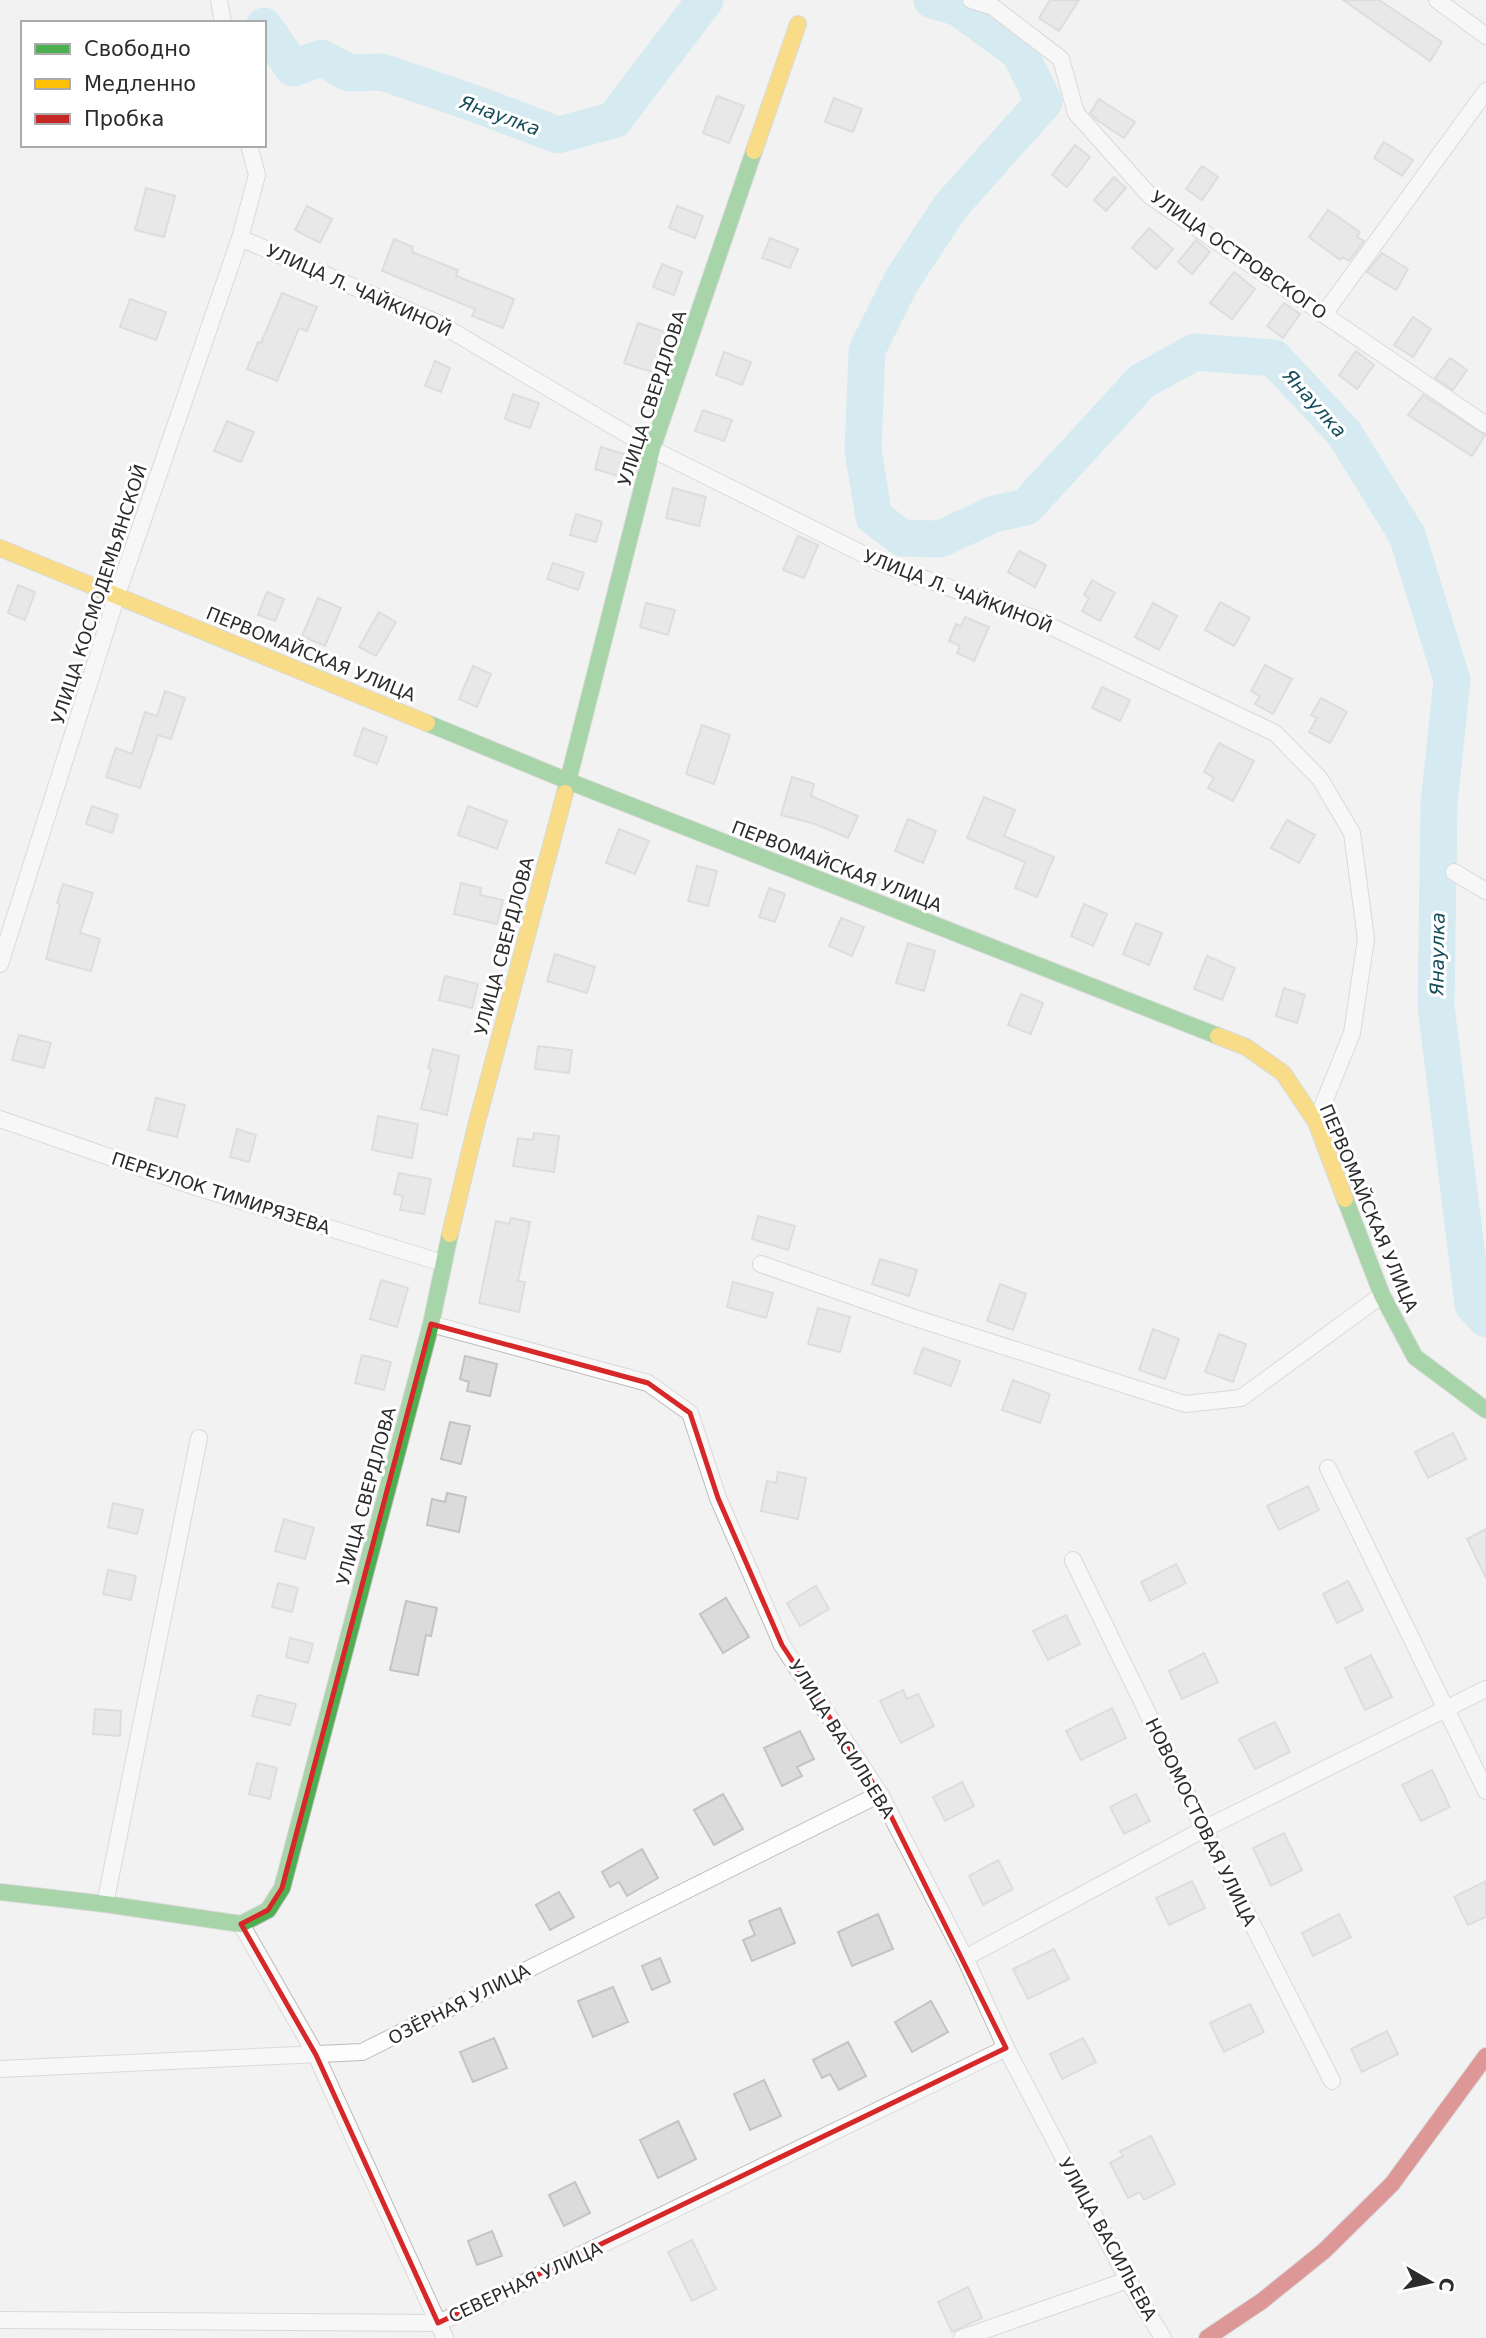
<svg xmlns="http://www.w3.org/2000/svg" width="1486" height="2338" font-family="'DejaVu Sans',sans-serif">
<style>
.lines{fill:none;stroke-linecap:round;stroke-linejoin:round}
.river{stroke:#b4e3f0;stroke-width:37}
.building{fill:#dcdbdb;stroke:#c5c4c4;stroke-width:2}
.street-casing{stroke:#bbb;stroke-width:18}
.fast-casing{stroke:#bbb;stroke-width:18}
.slow-casing{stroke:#bbb;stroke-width:18}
.jam-casing{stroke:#bbb;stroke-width:18}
.street{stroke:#fdfdfd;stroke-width:16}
.fast{stroke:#4caf50;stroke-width:16}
.slow{stroke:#ffc107;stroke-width:16}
.jam{stroke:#c62828;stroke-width:16}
.marked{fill:none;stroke:#d62828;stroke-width:5;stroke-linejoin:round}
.labels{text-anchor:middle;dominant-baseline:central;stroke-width:6;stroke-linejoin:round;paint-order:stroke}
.street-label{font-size:18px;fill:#2c2c2d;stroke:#fff}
.water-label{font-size:19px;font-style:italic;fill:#154c5a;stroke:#fff}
</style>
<rect width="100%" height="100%" fill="#f2f2f2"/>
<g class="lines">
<g class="river">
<polyline points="932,0 959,8 1019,52 1044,102 951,206 902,280 867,350 863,450 874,517 902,538 940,539 994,514 1026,507 1142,381 1195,352 1274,358 1344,433 1407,535 1452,680 1439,804 1436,1006 1473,1305 1486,1319"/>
<polyline points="264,26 293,68 322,58 349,73 382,72 476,104 558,135 614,120 705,0"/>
</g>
</g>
<g class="building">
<polygon points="1050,0 1079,0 1059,31 1039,18"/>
<polygon points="1343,0 1379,0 1442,42 1430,61"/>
<polygon points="717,96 744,106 729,143 703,133"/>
<polygon points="834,98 862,109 853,132 825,122"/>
<polygon points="1099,99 1135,122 1124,138 1097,120 1090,113"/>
<polygon points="1384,142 1413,160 1402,176 1374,158"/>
<polygon points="1075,145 1090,157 1067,187 1052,175"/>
<polygon points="1202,166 1218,177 1202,200 1186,189"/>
<polygon points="1114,177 1126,188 1106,211 1094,200"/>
<polygon points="146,188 175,196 164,237 135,230"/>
<polygon points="307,206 332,219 320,243 295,230"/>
<polygon points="677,206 703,216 695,238 669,228"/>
<polygon points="1328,210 1360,232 1357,237 1364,241 1349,261 1342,257 1340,260 1309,237"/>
<polygon points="1149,228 1173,249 1156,269 1132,248"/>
<polygon points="770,238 798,249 790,268 762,258"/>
<polygon points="394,239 413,247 412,252 458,270 456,276 514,299 503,328 472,316 475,309 382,271"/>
<polygon points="1196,240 1210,252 1192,274 1178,262"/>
<polygon points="1382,253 1408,269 1396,290 1367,272"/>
<polygon points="662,264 682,272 674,295 653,287"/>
<polygon points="1234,272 1255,289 1232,319 1210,303"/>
<polygon points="282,293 317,307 307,331 299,328 277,381 247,369 258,342 261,343"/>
<polygon points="130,299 166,312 156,340 120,327"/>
<polygon points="1284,303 1300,314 1283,338 1267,326"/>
<polygon points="1413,317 1431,329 1413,357 1394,345"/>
<polygon points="638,323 665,332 652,372 624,363"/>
<polygon points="1356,351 1374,365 1357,389 1339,375"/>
<polygon points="724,352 751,362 742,385 716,375"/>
<polygon points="1450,358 1467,370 1453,390 1435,378"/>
<polygon points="435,361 450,368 441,392 425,386"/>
<polygon points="513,394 539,403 530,428 505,419"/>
<polygon points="1423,395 1485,435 1472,456 1408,415"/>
<polygon points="703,410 732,420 724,441 695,431"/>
<polygon points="227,421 254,432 241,462 214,451"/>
<polygon points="601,447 624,454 618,476 595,469"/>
<polygon points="673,488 706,497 699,526 666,518"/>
<polygon points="576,514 602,522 596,542 570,535"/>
<polygon points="798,536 818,545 804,578 783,570"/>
<polygon points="1019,551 1046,565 1035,587 1008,572"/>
<polygon points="553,563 584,573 578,590 547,579"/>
<polygon points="1092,580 1115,593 1100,621 1082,611 1089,598 1084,595"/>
<polygon points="18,585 35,592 25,620 8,613"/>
<polygon points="267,592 284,599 275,621 258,615"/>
<polygon points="318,598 341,608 325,646 302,636"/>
<polygon points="1220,602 1250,618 1234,646 1205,630"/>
<polygon points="646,603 675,610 668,635 640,627"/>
<polygon points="1153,603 1177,616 1159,650 1135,637"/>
<polygon points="379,612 396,622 376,656 359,647"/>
<polygon points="965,617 989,627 974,661 957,653 960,646 949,641 956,624 961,626"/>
<polygon points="1265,665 1292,679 1273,714 1255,704 1260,696 1251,691"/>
<polygon points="473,666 491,674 477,707 459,699"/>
<polygon points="1102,687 1130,700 1120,721 1092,708"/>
<polygon points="165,691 185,698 171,739 158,735 140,788 106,777 116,748 132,754 145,712 157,716"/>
<polygon points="1321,698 1347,712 1330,743 1309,732 1317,718 1311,715"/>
<polygon points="702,725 730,735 714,784 686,774"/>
<polygon points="363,728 387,737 377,764 354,755"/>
<polygon points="1219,743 1254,761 1233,801 1208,788 1214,778 1204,772"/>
<polygon points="792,777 814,784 811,796 858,816 848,838 815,824 781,815"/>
<polygon points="984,797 1015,810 1004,836 1054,857 1037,897 1015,888 1025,862 967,838"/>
<polygon points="92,806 118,815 112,833 86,824"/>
<polygon points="468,806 507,821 497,849 458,835"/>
<polygon points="908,819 936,831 923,863 895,851"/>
<polygon points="1287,820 1315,835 1299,863 1271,848"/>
<polygon points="619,829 649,841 635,874 606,863"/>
<polygon points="697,866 717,871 708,906 688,901"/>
<polygon points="461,883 481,888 480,895 503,900 497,924 454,914"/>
<polygon points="63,884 93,893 80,933 100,939 91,971 46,959 60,904 57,903"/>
<polygon points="769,888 785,894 775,922 759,917"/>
<polygon points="1084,904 1107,914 1093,946 1071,936"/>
<polygon points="841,918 864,927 852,956 829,946"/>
<polygon points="1136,923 1162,933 1149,965 1123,954"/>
<polygon points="908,943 935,951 924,991 896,983"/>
<polygon points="555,954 595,967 587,993 547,981"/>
<polygon points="1207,956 1235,968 1222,1000 1194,989"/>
<polygon points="445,976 478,984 472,1008 439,1000"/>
<polygon points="1284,988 1305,995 1297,1023 1276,1016"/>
<polygon points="1021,994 1043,1003 1031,1034 1008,1025"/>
<polygon points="19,1035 51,1043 44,1068 12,1060"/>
<polygon points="538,1046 572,1050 569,1073 535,1069"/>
<polygon points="433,1049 459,1056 447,1115 421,1109 431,1069 428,1068"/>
<polygon points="156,1098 185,1105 177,1137 148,1130"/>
<polygon points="378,1116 418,1124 412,1158 372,1150"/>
<polygon points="237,1129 256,1135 249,1162 230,1157"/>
<polygon points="534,1133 559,1136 554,1172 513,1166 518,1138 533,1140"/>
<polygon points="399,1173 431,1179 424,1214 400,1210 403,1196 394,1194"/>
<polygon points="758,1216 795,1226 788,1250 752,1239"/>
<polygon points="511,1218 530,1222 518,1281 525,1282 519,1312 479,1303 496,1221 509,1224"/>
<polygon points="880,1259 917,1270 909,1296 872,1284"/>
<polygon points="381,1280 408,1288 397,1327 370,1319"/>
<polygon points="733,1282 773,1293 766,1318 727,1307"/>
<polygon points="1000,1284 1026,1294 1013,1330 987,1321"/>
<polygon points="818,1308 850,1317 840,1352 808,1344"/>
<polygon points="1153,1329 1179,1339 1165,1379 1139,1370"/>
<polygon points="1219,1334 1246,1344 1233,1382 1205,1372"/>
<polygon points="923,1348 960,1361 951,1386 914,1373"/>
<polygon points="362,1355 391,1362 384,1390 355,1383"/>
<polygon points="465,1356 497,1364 490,1396 467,1391 469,1382 460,1379"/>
<polygon points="1013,1380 1050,1394 1040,1423 1002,1410"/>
<polygon points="450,1422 470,1426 461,1464 441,1459"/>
<polygon points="1453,1433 1466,1459 1428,1478 1415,1452"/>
<polygon points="778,1472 806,1478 798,1519 761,1511 767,1481 776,1483"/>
<polygon points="1308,1486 1319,1510 1279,1530 1267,1506"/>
<polygon points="447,1493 466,1497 459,1532 427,1525 432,1499 445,1502"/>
<polygon points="113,1503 143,1510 137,1534 108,1527"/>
<polygon points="284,1519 314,1528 305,1559 275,1551"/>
<polygon points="1486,1529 1486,1578 1467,1539"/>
<polygon points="1176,1564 1186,1583 1150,1601 1141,1582"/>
<polygon points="108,1570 136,1576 131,1600 103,1594"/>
<polygon points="1348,1581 1363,1610 1337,1623 1323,1594"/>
<polygon points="278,1583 298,1588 292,1612 272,1607"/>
<polygon points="816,1586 829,1609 800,1626 787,1603"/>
<polygon points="726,1598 749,1637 723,1653 700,1614"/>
<polygon points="406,1601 437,1608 431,1636 426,1635 418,1675 390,1670"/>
<polygon points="1066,1615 1080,1644 1048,1660 1033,1631"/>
<polygon points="290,1638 313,1644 308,1663 286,1657"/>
<polygon points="1204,1653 1218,1682 1182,1699 1169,1671"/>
<polygon points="1371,1655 1392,1697 1365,1710 1345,1668"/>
<polygon points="903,1690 907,1699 918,1694 934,1726 901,1743 880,1701"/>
<polygon points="258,1695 296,1704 290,1725 252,1716"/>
<polygon points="1112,1708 1126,1738 1081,1760 1066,1731"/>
<polygon points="95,1709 121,1711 120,1736 93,1734"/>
<polygon points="1275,1722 1290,1752 1255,1769 1239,1739"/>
<polygon points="800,1731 814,1759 797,1767 802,1776 782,1786 764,1748"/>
<polygon points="257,1763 277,1768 270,1799 249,1794"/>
<polygon points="1432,1770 1450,1807 1421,1821 1402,1785"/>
<polygon points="962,1782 974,1806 945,1821 933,1797"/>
<polygon points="723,1794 743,1829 714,1845 694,1810"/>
<polygon points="1136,1794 1150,1821 1124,1834 1110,1807"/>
<polygon points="1284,1833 1302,1870 1271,1886 1253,1848"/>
<polygon points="642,1849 658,1878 627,1896 619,1882 610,1887 602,1872"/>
<polygon points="998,1860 1013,1889 983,1905 969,1876"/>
<polygon points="1192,1881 1205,1908 1169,1925 1156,1898"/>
<polygon points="1486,1881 1486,1917 1468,1925 1454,1897"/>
<polygon points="559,1892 574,1917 550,1930 536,1905"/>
<polygon points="780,1908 795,1943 752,1961 743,1940 755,1935 749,1921"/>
<polygon points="878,1914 893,1949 852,1966 838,1932"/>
<polygon points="1339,1914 1351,1937 1313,1956 1302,1933"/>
<polygon points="1054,1949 1069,1979 1028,1999 1013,1969"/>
<polygon points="660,1958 670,1982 652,1990 642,1966"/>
<polygon points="613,1987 628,2022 593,2037 578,2001"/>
<polygon points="931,2001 948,2032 912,2052 895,2022"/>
<polygon points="1250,2004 1264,2032 1224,2052 1210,2023"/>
<polygon points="1387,2031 1398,2054 1362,2072 1351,2049"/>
<polygon points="494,2038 507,2068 473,2082 460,2052"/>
<polygon points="1083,2038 1096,2062 1062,2079 1050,2054"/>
<polygon points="848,2042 866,2076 839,2090 830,2074 822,2078 813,2060"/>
<polygon points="764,2080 781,2116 750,2130 734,2094"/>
<polygon points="678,2121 696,2159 658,2178 640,2140"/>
<polygon points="1151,2136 1175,2184 1144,2200 1140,2192 1128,2198 1110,2163 1123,2156 1120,2151"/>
<polygon points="575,2182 590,2213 564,2226 549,2195"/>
<polygon points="492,2231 502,2256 477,2265 468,2241"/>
<polygon points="692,2240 716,2289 692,2301 668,2252"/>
<polygon points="968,2287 982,2318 952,2332 938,2302"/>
</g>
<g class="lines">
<defs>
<g id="street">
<polyline points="219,0 223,23"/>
<polyline points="971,0 993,7 1061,59 1076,113 1150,196 1486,425"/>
<polyline points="1437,0 1486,36"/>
<polyline points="240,238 440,324 652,449 881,563 1033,618 1275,733 1320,779 1352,833 1366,939 1352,1033 1316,1122"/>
<polyline points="1324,314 1486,91"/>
<polyline points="1454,872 1486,891"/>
<polyline points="0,964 117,595 240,238 257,175 249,145"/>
<polyline points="0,1119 196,1187 443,1263"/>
<polyline points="761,1264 915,1318 1185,1404 1241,1398 1382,1295"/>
<polyline points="431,1324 648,1383 690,1413 718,1498 782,1645 880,1794 965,1958 1006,2048 1128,2280 1163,2338"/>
<polyline points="1328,1468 1486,1791"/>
<polyline points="1073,1560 1204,1829 1332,2081"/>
<polyline points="105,1904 199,1438"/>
<polyline points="241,1924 316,2055 445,2338"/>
<polyline points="965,1958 1204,1829 1486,1689"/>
<polyline points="0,2069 362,2052 880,1794"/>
<polyline points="0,2320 438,2323 482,2303 1006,2048"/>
<polyline points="962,2338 1128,2280"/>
</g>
<g id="fast">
<polyline points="427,723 568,781 1218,1036"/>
<polyline points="565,793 652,449 754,151"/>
<polyline points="1345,1199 1382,1295 1415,1357 1486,1410"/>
<polyline points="0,1892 105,1904 241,1924 268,1910 282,1888 431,1324 450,1234"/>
</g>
<g id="slow">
<polyline points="754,151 798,24"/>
<polyline points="0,548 427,723"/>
<polyline points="1218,1036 1246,1047 1283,1073 1316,1122 1345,1199"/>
<polyline points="450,1234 476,1126 565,793"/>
</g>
<polyline id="jam" points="1207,2338 1262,2301 1324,2251 1392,2184 1486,2056"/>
</defs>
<use href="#street" class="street-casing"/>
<use href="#fast" class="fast-casing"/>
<use href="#slow" class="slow-casing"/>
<use href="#jam" class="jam-casing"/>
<use href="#street" class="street"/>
<use href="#fast" class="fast"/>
<use href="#slow" class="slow"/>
<use href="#jam" class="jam"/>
</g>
<path d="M0 0H1486V2338H0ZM431,1324L648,1383L690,1413L718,1498L782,1645L880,1794L1006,2048L438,2323L316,2055L241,1924L268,1910L282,1888Z" fill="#f2f2f2" fill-opacity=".55" fill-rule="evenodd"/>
<path class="marked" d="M431,1324L648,1383L690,1413L718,1498L782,1645L880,1794L1006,2048L438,2323L316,2055L241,1924L268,1910L282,1888Z"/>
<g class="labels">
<g class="street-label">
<text transform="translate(1239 255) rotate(35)">УЛИЦА ОСТРОВСКОГО</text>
<text transform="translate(359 290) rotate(24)">УЛИЦА Л. ЧАЙКИНОЙ</text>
<text transform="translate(652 398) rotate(-72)">УЛИЦА СВЕРДЛОВА</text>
<text transform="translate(958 591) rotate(21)">УЛИЦА Л. ЧАЙКИНОЙ</text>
<text transform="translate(99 594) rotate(-72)">УЛИЦА КОСМОДЕМЬЯНСКОЙ</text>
<text transform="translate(311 654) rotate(22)">ПЕРВОМАЙСКАЯ УЛИЦА</text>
<text transform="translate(837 866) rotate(21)">ПЕРВОМАЙСКАЯ УЛИЦА</text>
<text transform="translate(504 946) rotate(-75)">УЛИЦА СВЕРДЛОВА</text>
<text transform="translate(221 1193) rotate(18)">ПЕРЕУЛОК ТИМИРЯЗЕВА</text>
<text transform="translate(1369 1208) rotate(67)">ПЕРВОМАЙСКАЯ УЛИЦА</text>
<text transform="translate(366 1496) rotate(-75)">УЛИЦА СВЕРДЛОВА</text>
<text transform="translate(842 1739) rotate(58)">УЛИЦА ВАСИЛЬЕВА</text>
<text transform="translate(1201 1822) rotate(64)">НОВОМОСТОВАЯ УЛИЦА</text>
<text transform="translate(459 2004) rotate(-27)">ОЗЁРНАЯ УЛИЦА</text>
<text transform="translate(1108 2239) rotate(61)">УЛИЦА ВАСИЛЬЕВА</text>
<text transform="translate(525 2282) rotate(-25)">СЕВЕРНАЯ УЛИЦА</text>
</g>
<g class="water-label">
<text transform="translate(500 115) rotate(20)">Янаулка</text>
<text transform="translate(1315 403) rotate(48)">Янаулка</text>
<text transform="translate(1437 954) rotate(-89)">Янаулка</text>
</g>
</g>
<rect x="21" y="21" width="245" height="126" fill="#ffffff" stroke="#ababab" stroke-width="2"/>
<rect x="35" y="44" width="35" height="10" fill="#4caf50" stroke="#ababab" stroke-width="2"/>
<text x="84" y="56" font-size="21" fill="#2c2c2d">Свободно</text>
<rect x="35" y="79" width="35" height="10" fill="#ffc107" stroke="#ababab" stroke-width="2"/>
<text x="84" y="91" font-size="21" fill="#2c2c2d">Медленно</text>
<rect x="35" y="114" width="35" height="10" fill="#c62828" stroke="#ababab" stroke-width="2"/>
<text x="84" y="126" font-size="21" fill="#2c2c2d">Пробка</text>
<g transform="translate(1430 2282) rotate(99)" stroke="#ffffff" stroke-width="5" paint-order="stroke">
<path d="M0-5L12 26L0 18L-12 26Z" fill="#2c2c2d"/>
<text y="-10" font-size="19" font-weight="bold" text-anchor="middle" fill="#2c2c2d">С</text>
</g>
</svg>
